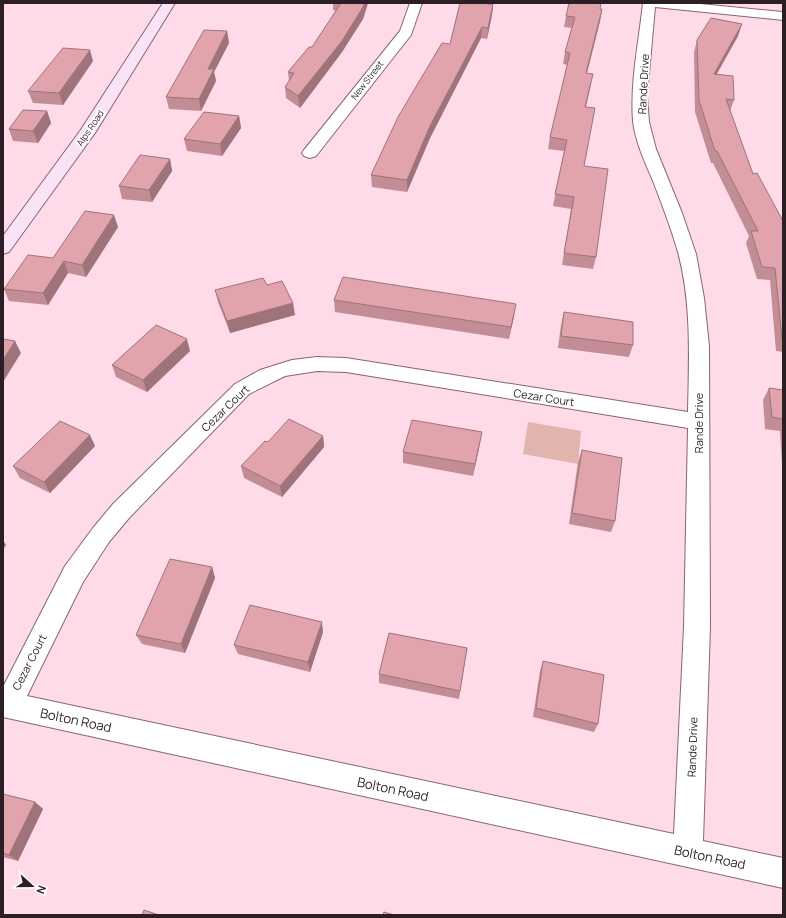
<svg xmlns="http://www.w3.org/2000/svg" width="786" height="918" font-family="Manrope,sans-serif">
<style>
.green{fill:#e1b5ae}
.lines{fill:none;stroke-linecap:round;stroke-linejoin:round}
.street-casing{stroke:#866673;stroke-width:2}
.secondary-casing{stroke:#866673;stroke-width:2}
.street{fill:#fff;fill-rule:evenodd}
.secondary{fill:#fbe3f7;fill-rule:evenodd}
.wall{fill:#c28d95}
.shaded-wall{fill:#9e7379}
.building{fill:#e1a4ad;stroke:#9e7379}
.labels{text-anchor:middle;dominant-baseline:central;stroke-width:3.5;stroke-linejoin:round;paint-order:stroke}
.far-street-label{font-size:9px;fill:#2b1e24;stroke:#fff}
.street-label{font-size:11px;fill:#2b1e24;stroke:#fff}
.near-street-label{font-size:13px;fill:#2b1e24;stroke:#fff}
</style>
<rect width="100%" height="100%" fill="#ffdae9"/>
<polygon class="green" points="528,422 581,431 578,464 523,454"/>
<g class="lines">
<defs>
<g id="street">
<polygon points="410,3 422,3 411,35 316,156 310,158 304,156 302,153 304,150 400,31"/>
<path d="M643,3H690L783,12V20L655,7L647,96L649,122L656,149L682,213L696,254L704,298L709,346L710,627L703,841L783,858V888L3,717V687L65,566L93,528L113,504L235,384L260,370L292,360L317,357L346,358L688,412C689,359 692,304 678,252C671,228 662,204 653,181C645,162 635,141 633,121C630,82 639,41 643,3ZM317,371L346,372L688,428L684,627L674,834L27,696L83,582L109,542L129,518L249,394L285,376Z"/>
</g>
<polygon id="secondary" points="163,3 175,3 95,133 9,252 3,254 3,236 80,131"/>
</defs>
<use href="#street" class="street-casing"/>
<use href="#secondary" class="secondary-casing"/>
<use href="#street" class="street"/>
<use href="#secondary" class="secondary"/>
</g>
<g class="wall">
<polygon points="333,3 368,3 363,19 342,52 300,108 286,98 285,87 289,81 288,72 312,47 336,11 333,10"/>
<polygon points="488,4 493,4 492,15 487,39 481,38 430,138 407,192 372,187 371,175 450,44"/>
<polygon points="600,9 602,9 600,21 587,73 591,85 586,107 584,166 596,257 593,269 562,265 571,209 553,206 564,151 548,149 550,137 568,65 563,64 565,52 572,28 564,27 566,16"/>
<polygon points="227,31 229,43 214,72 216,81 201,111 169,109 166,97"/>
<polygon points="738,36 717,74 734,100 730,111 753,174 783,221 783,352 776,351 770,280 757,279 746,243 749,236 713,163 711,163 695,112 694,52 697,40"/>
<polygon points="93,61 63,105 33,103 28,91"/>
<polygon points="47,111 51,123 38,143 13,141 9,129"/>
<polygon points="239,116 241,128 222,156 187,151 184,139"/>
<polygon points="170,159 172,171 152,202 122,199 119,186"/>
<polygon points="118,227 86,277 68,273 48,305 9,301 4,289 53,258"/>
<polygon points="267,285 295,315 230,333 218,302 215,290"/>
<polygon points="334,300 514,316 509,339 335,312"/>
<polygon points="564,312 633,345 629,357 558,348 561,325"/>
<polygon points="190,351 147,392 116,377 112,365"/>
<polygon points="769,388 783,390 783,481 780,431 765,429 763,400"/>
<polygon points="323,436 324,447 282,497 244,478 241,466 268,442"/>
<polygon points="480,443 473,476 403,463 403,452"/>
<polygon points="95,446 50,493 20,478 13,466"/>
<polygon points="582,450 615,521 611,532 569,524 578,462"/>
<polygon points="212,567 215,578 185,653 142,644 136,635"/>
<polygon points="323,632 310,672 238,654 234,645"/>
<polygon points="467,648 459,699 379,683 379,674"/>
<polygon points="543,661 598,724 594,732 533,717 540,671"/>
<polygon points="3,794 35,802 43,809 18,861 3,857"/>
</g>
<g class="shaded-wall">
<polygon points="364,3 368,3 363,19 342,52 300,108 298,96"/>
<polygon points="493,4 492,15 487,39 488,28"/>
<polygon points="602,9 600,21 584,84 586,73"/>
<polygon points="742,24 738,36 710,85 714,74"/>
<polygon points="482,27 481,38 430,138 407,192 407,180 430,126"/>
<polygon points="227,31 229,43 214,72 216,81 201,111 199,99 208,69"/>
<polygon points="90,50 93,61 63,105 59,93"/>
<polygon points="47,111 51,123 38,143 33,131"/>
<polygon points="239,116 241,128 222,156 220,144"/>
<polygon points="170,159 172,171 152,202 149,190"/>
<polygon points="114,215 118,227 86,277 82,265"/>
<polygon points="64,261 68,273 48,305 43,293"/>
<polygon points="293,303 295,315 230,333 227,321"/>
<polygon points="516,304 514,316 509,339 511,327"/>
<polygon points="187,339 190,351 147,392 143,380"/>
<polygon points="15,341 21,353 3,382 3,360"/>
<polygon points="482,432 480,443 473,476 475,464"/>
<polygon points="90,435 95,446 50,493 44,482"/>
<polygon points="323,436 324,447 282,497 280,486"/>
<polygon points="3,540 6,545 3,550"/>
<polygon points="212,567 215,578 185,653 181,644"/>
<polygon points="322,622 323,632 310,672 308,662"/>
<polygon points="35,802 43,809 18,861 9,855"/>
</g>
<g class="building">
<polygon points="341,3 364,3 363,7 342,41 298,96 285,87 294,73 288,72 309,47 312,47"/>
<polygon points="460,3 488,3 488,4 493,4 488,28 482,27 430,126 407,180 371,175 398,117 442,43 450,44"/>
<polygon points="569,3 601,3 600,9 602,9 586,73 593,74 585,107 595,108 584,166 608,169 596,257 564,253 574,197 555,194 567,140 550,137 570,53 565,52 575,17 566,16"/>
<polygon points="711,18 742,24 714,74 733,76 734,100 726,99 753,174 757,173 783,221 783,339 782,339 775,268 762,267 751,231 758,231 717,151 715,151 699,100 697,40"/>
<polygon points="204,30 227,31 208,69 214,69 199,99 166,97"/>
<polygon points="63,48 90,50 59,93 28,91"/>
<polygon points="23,110 47,111 33,131 9,129"/>
<polygon points="204,112 239,116 220,144 184,139"/>
<polygon points="140,155 170,159 149,190 119,186"/>
<polygon points="85,211 114,215 82,265 64,261 43,293 4,289 28,255 53,258"/>
<polygon points="343,277 516,304 511,327 334,300"/>
<polygon points="263,278 267,285 282,281 293,303 227,321 215,290"/>
<polygon points="564,312 633,322 633,345 561,336"/>
<polygon points="156,325 187,339 143,380 112,365"/>
<polygon points="3,339 15,341 3,360"/>
<polygon points="769,388 783,390 783,419 772,417"/>
<polygon points="289,419 323,436 280,486 241,466 265,441 268,442"/>
<polygon points="412,420 482,432 475,464 403,452"/>
<polygon points="60,421 90,435 44,482 13,466"/>
<polygon points="582,450 622,458 615,521 572,513"/>
<polygon points="170,559 212,567 181,644 136,635"/>
<polygon points="250,605 322,622 308,662 234,645"/>
<polygon points="389,633 467,648 460,691 379,674"/>
<polygon points="543,661 604,675 598,724 536,708"/>
<polygon points="3,794 35,802 9,855 3,853"/>
<polygon points="144,910 159,915 142,915"/>
<polygon points="384,912 394,915 383,915"/>
</g>
<g class="labels">
<g class="far-street-label">
<text transform="translate(367 80) rotate(-52)">New Street</text>
<text transform="translate(90 128) rotate(-56)">Alps Road</text>
</g>
<g class="street-label">
<text transform="translate(643 84) rotate(-87)">Rande Drive</text>
<text transform="translate(544 397) rotate(9)">Cezar Court</text>
<text transform="translate(225 408) rotate(-44)">Cezar Court</text>
<text transform="translate(698 423) rotate(-90)">Rande Drive</text>
<text transform="translate(29 662) rotate(-63)">Cezar Court</text>
<text transform="translate(692 747) rotate(-88)">Rande Drive</text>
</g>
<g class="near-street-label">
<text transform="translate(76 720) rotate(12)">Bolton Road</text>
<text transform="translate(393 789) rotate(12)">Bolton Road</text>
<text transform="translate(710 857) rotate(12)">Bolton Road</text>
</g>
</g>
<rect width="786" height="918" fill="none" stroke="#2b1e24" stroke-width="8"/>
<g transform="translate(32 886) rotate(111)" stroke="#ffffff" stroke-width="3" paint-order="stroke">
<path d="M0-3L7 15L0 10L-7 15Z" fill="#2b1e24"/>
<text y="-6" font-size="11" font-weight="bold" text-anchor="middle" fill="#2b1e24">N</text>
</g>
</svg>
